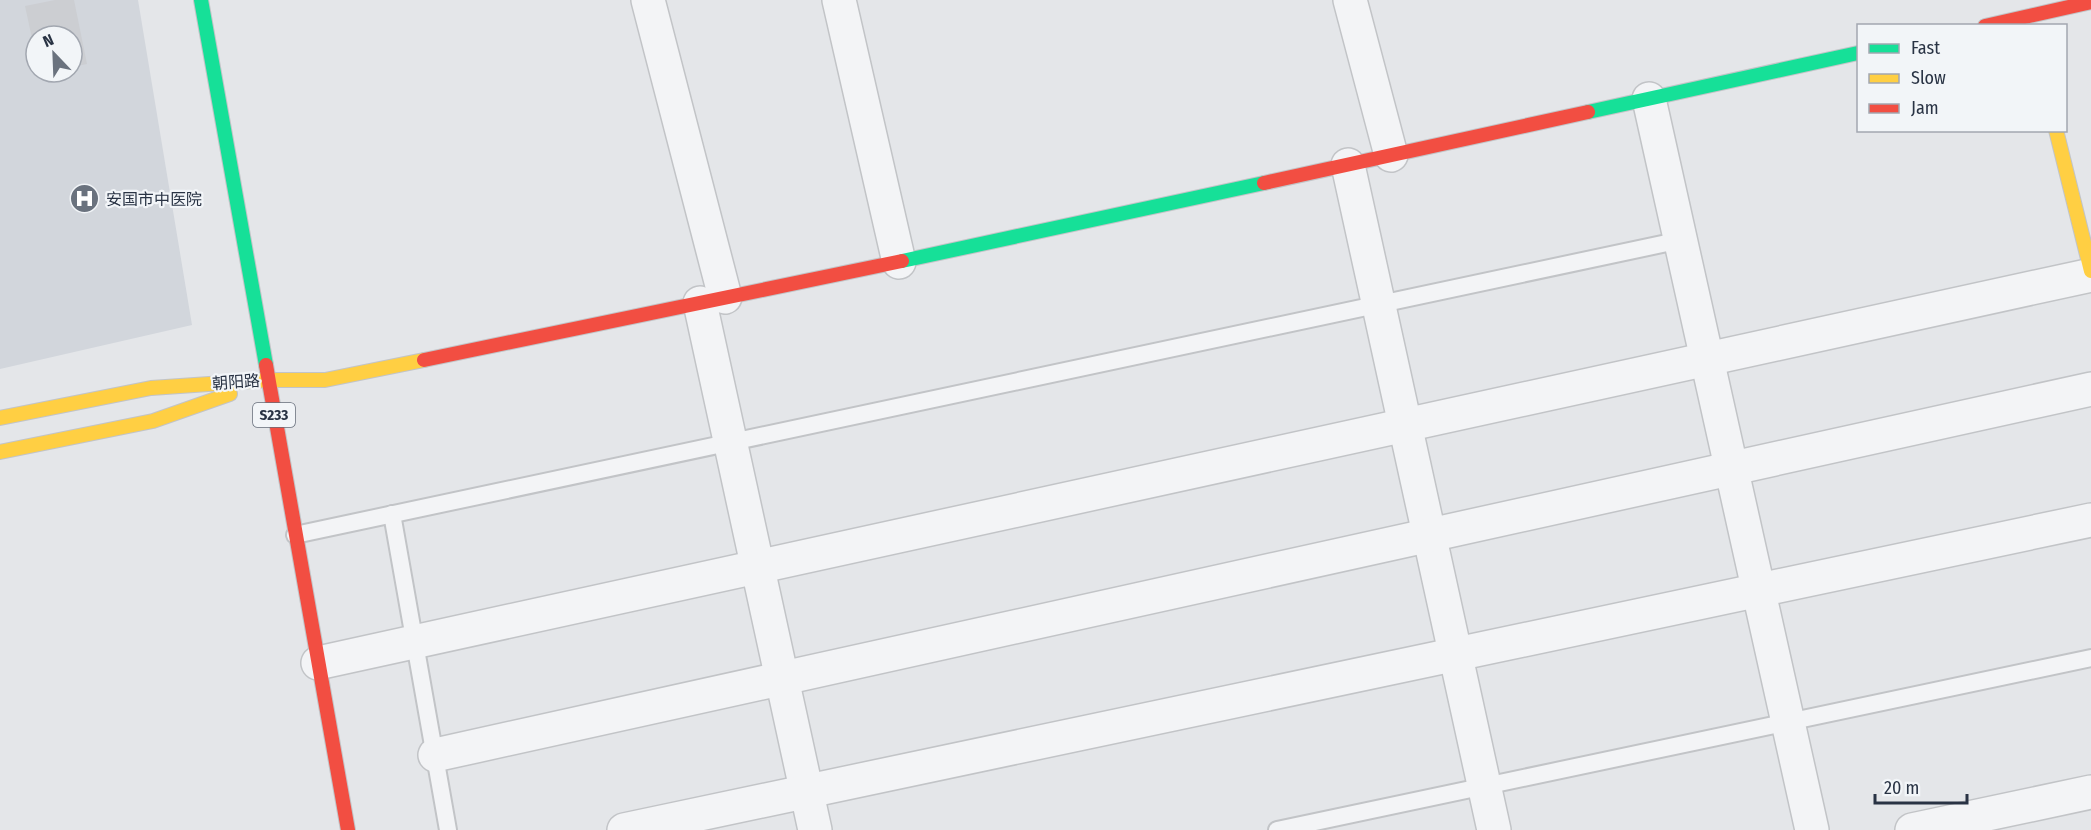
<svg xmlns="http://www.w3.org/2000/svg" width="2091" height="830" font-family="'Fira Sans Condensed','Noto Sans SC',sans-serif">
<style>
.built{fill:#d2d6dc;fill-rule:evenodd}
.building{fill:#ccced2}
.lines{fill:none;stroke-linecap:round;stroke-linejoin:round}
.lane-casing{stroke:#c2c4c7;stroke-width:20}
.street-casing{stroke:#c2c4c7;stroke-width:36}
.fast-casing{stroke:#c2c4c7;stroke-width:16}
.slow-casing{stroke:#c2c4c7;stroke-width:16}
.jam-casing{stroke:#c2c4c7;stroke-width:16}
.lane{stroke:#f3f4f6;stroke-width:16}
.street{stroke:#f3f4f6;stroke-width:33}
.fast{stroke:#16e098;stroke-width:14}
.slow{stroke:#ffcf43;stroke-width:14}
.jam{stroke:#f24e42;stroke-width:14}
.labels{text-anchor:middle;dominant-baseline:central;stroke-width:4.5;stroke-linejoin:round;paint-order:stroke}
.shield{fill:#f2f5f8;stroke:#656d7a;stroke-width:1.5}
.shield-label{font-size:15px;font-weight:bold;fill:#293344}
.poi-label{font-size:16px;fill:#293344;stroke:#f2f5f8;text-anchor:start}
.street-label{font-size:16px;fill:#293344;stroke:#f2f5f8}
</style>
<rect width="100%" height="100%" fill="#e4e6e9"/>
<path class="built" d="M0,0H138L192,325L0,369ZM36,36H72V72H36Z"/>
<polygon class="building" points="55,0 74,0 87,64 72,67 72,36 36,36 35,52 25,6"/>
<g class="lines">
<defs>
<g id="lane">
<polyline points="392,514 448,830"/>
<polyline points="295,535 1681,240"/>
<polyline points="1277,830 2091,658"/>
</g>
<g id="street">
<polyline points="648,0 725,297"/>
<polyline points="839,0 899,262"/>
<polyline points="1350,0 1391,155"/>
<polyline points="1649,99 1812,830"/>
<polyline points="1348,165 1494,830"/>
<polyline points="700,303 815,830"/>
<polyline points="318,663 2091,275"/>
<polyline points="435,755 2091,389"/>
<polyline points="624,830 2091,520"/>
<polyline points="1912,830 2091,792"/>
</g>
<g id="fast">
<polyline points="201,0 266,365"/>
<polyline points="1588,112 1858,53"/>
<polyline points="902,261 1264,183"/>
</g>
<g id="slow">
<polyline points="2056,130 2091,271"/>
<polyline points="0,418 151,388 268,380 325,380 424,360"/>
<polyline points="0,452 153,421 230,394"/>
</g>
<g id="jam">
<polyline points="1985,26 2091,2"/>
<polyline points="1264,183 1588,112"/>
<polyline points="424,360 902,261"/>
<polyline points="266,365 348,830"/>
</g>
</defs>
<use href="#lane" class="lane-casing"/>
<use href="#street" class="street-casing"/>
<use href="#fast" class="fast-casing"/>
<use href="#slow" class="slow-casing"/>
<use href="#jam" class="jam-casing"/>
<use href="#lane" class="lane"/>
<use href="#street" class="street"/>
<use href="#fast" class="fast"/>
<use href="#slow" class="slow"/>
<use href="#jam" class="jam"/>
</g>
<defs>
<symbol id="hospital-disc" viewBox="-11 -11 22 22"><circle r="9.5" fill="#6a727e" stroke="#f2f5f8"/><path d="M-5-5h3v3.5h4V-5h3V5h-3V1.5h-4V5h-3Z" fill="#fff"/></symbol>
</defs>
<g fill-rule="evenodd">
<use href="#hospital-disc" x="68" y="182" width="33" height="33"/>
</g>
<g class="labels">
<rect class="shield" x="253" y="403" width="42" height="24" rx="4.5"/>
<g class="shield-label">
<text x="274" y="415">S233</text>
</g>
<g class="poi-label">
<text x="106" y="199">安国市中医院</text>
</g>
<g class="street-label">
<text transform="translate(236 382) rotate(-4)">朝阳路</text>
</g>
</g>
<rect x="1857" y="24" width="210" height="108" fill="#f2f5f8" stroke="#a2a7b0" stroke-width="1.5"/>
<rect x="1869" y="44" width="30" height="9" fill="#16e098" stroke="#a2a7b0" stroke-width="1.5"/>
<text x="1911" y="54" font-size="18" fill="#293344">Fast</text>
<rect x="1869" y="74" width="30" height="9" fill="#ffcf43" stroke="#a2a7b0" stroke-width="1.5"/>
<text x="1911" y="84" font-size="18" fill="#293344">Slow</text>
<rect x="1869" y="104" width="30" height="9" fill="#f24e42" stroke="#a2a7b0" stroke-width="1.5"/>
<text x="1911" y="114" font-size="18" fill="#293344">Jam</text>
<g transform="translate(54 54) rotate(337)"><circle r="28" fill="#f2f5f8" stroke="#a2a7b0" stroke-width="1.5"/>
<path d="M0-4.5L10 22L0 15L-10 22Z" fill="#6a727e"/>
<text y="-9" font-size="16" font-weight="bold" text-anchor="middle" fill="#293344">N</text>
</g>
<path d="M1875 794v9h92v-9" fill="none" stroke="#293344" stroke-width="3"/>
<text x="1884" y="794" font-size="18" fill="#293344" stroke="#f2f5f8" stroke-width="4.5" paint-order="stroke">20 m</text>
</svg>
